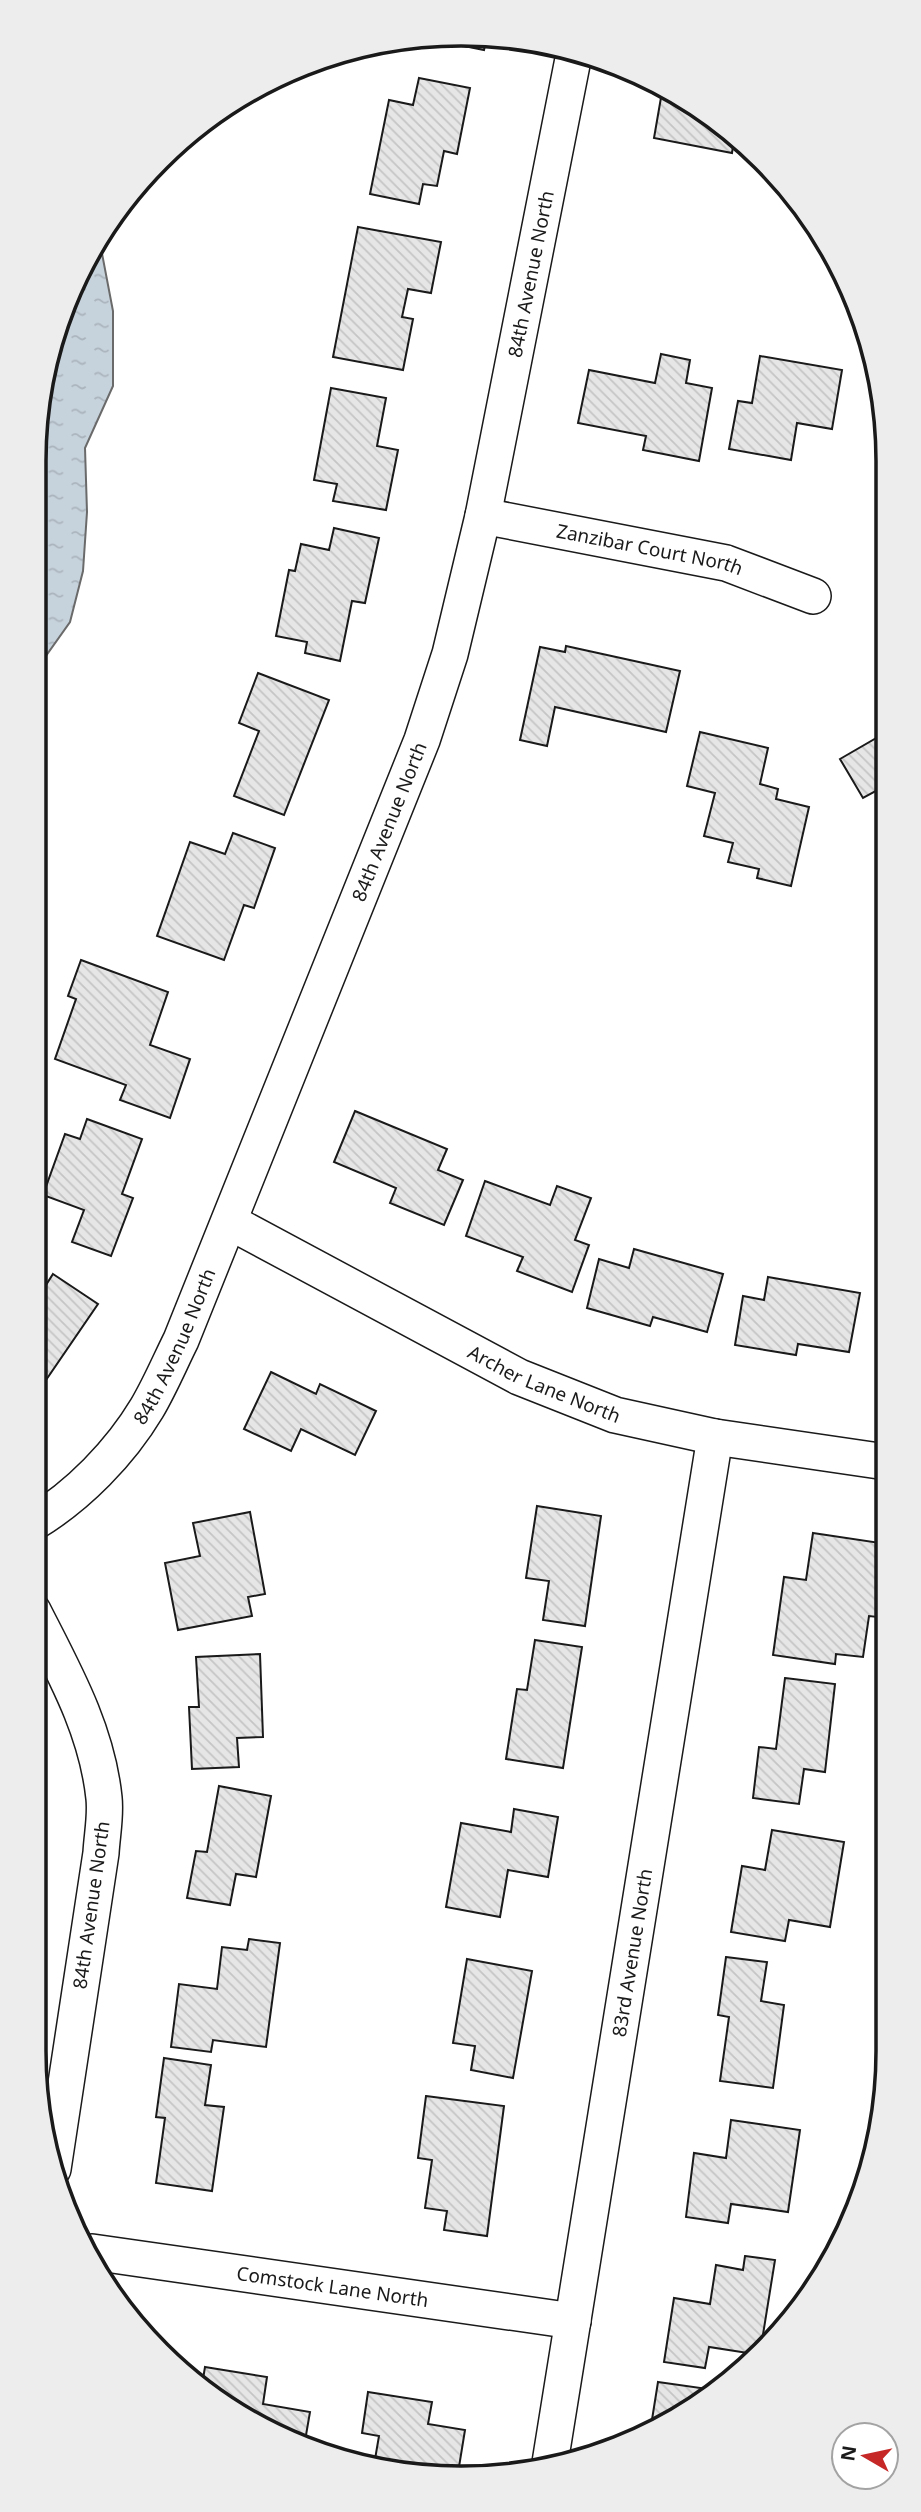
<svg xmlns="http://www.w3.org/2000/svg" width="921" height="2512" font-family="'Noto Sans',sans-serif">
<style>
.water{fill:url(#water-ripples);stroke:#6a6a6a;stroke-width:2}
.building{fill:url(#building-back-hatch);stroke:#1a1a1a;stroke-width:2}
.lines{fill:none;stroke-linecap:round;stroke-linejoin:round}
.minor-casing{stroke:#1a1a1a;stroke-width:38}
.minor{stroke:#fff;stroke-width:35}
.labels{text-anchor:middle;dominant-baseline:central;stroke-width:5;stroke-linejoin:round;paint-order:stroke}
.street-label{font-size:19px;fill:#1a1a1a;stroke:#fff}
.rim{fill:none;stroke:#1a1a1a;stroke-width:3.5}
</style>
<defs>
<pattern id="water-ripples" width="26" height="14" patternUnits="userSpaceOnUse" patternTransform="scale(1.75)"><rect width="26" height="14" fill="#c6d2dc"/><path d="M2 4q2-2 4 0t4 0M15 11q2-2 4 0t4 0" fill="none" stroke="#aab4bc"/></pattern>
<pattern id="building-back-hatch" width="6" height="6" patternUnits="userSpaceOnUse" patternTransform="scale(1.75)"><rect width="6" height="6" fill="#e6e6e6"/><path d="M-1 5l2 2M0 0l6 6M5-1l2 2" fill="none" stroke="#c5c5c5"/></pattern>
</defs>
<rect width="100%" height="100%" fill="#fff"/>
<polygon class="water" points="100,243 113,311 113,386 85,448 87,512 83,571 70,622 33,674 33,461 48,350"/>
<g class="building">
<polygon points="425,38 486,42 484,50"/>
<polygon points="419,78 470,88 457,154 444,151 437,186 423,184 419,204 370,194 389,100 413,105"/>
<polygon points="663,86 674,91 734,140 732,153 654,138"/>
<polygon points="358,227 441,242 431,293 408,289 402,317 413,319 403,370 333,357"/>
<polygon points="661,354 690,360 686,383 712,388 699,461 643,450 646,436 578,423 589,370 655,383"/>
<polygon points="760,356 842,370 832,429 797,423 791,460 729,449 738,401 752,403"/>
<polygon points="331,388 386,398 377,446 398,450 386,510 333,501 337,484 314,480"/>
<polygon points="334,528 379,538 365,603 352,601 340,661 305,653 307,642 276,636 289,570 295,571 301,544 329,550"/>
<polygon points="566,646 680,671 666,732 555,707 547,746 520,740 540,647 565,652"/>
<polygon points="258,673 329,700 284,815 234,796 259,731 239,723"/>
<polygon points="700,732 768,748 760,784 778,789 776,799 809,807 791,886 757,878 759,869 728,862 733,843 704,836 715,793 687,786"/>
<polygon points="885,733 885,790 883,787 863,798 840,759"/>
<polygon points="233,833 275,848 254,908 244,905 224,960 157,936 190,842 225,854"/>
<polygon points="81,960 168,992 150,1045 190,1059 170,1118 120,1100 126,1085 55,1059 76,999 68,996"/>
<polygon points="355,1111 447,1149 438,1170 463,1180 444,1225 390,1203 396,1188 334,1162"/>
<polygon points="87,1119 142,1139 122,1194 133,1198 111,1256 72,1242 84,1210 43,1195 65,1134 80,1139"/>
<polygon points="485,1181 550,1205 557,1186 591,1198 575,1240 589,1245 572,1292 517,1271 523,1257 466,1236"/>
<polygon points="634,1249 723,1274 707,1332 653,1317 650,1326 587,1308 599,1259 629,1268"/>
<polygon points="53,1274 98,1304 33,1399 33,1292 39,1296"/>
<polygon points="768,1277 860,1293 849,1352 798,1344 796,1355 735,1345 743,1296 764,1300"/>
<polygon points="271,1372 316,1394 320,1384 376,1411 355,1455 301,1429 291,1451 244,1429"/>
<polygon points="537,1506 601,1516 585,1626 543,1620 549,1581 526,1578"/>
<polygon points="250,1512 265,1594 248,1597 252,1616 178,1630 165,1563 200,1556 193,1523"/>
<polygon points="813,1533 887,1544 887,1618 869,1616 863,1657 836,1654 835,1664 773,1655 784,1577 806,1580"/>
<polygon points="535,1640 582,1647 563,1768 506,1759 517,1689 527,1690"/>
<polygon points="260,1654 263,1737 237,1738 239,1767 192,1769 189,1707 199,1707 196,1657"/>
<polygon points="785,1678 835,1684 825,1772 804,1769 799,1804 753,1798 759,1747 776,1749"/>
<polygon points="219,1786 271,1796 256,1877 236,1874 230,1905 187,1898 196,1851 207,1852"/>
<polygon points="514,1809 558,1817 548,1877 508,1870 500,1917 446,1907 461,1823 511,1832"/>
<polygon points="772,1830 844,1842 830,1927 789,1920 785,1941 731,1932 742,1866 765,1870"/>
<polygon points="249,1939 280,1943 266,2047 213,2040 211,2052 171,2047 179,1984 217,1989 222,1947 247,1950"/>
<polygon points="726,1957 767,1962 761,2001 784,2005 773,2088 720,2081 729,2017 718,2015"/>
<polygon points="467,1959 532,1971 513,2078 471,2070 475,2046 453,2043"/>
<polygon points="164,2058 211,2065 205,2105 224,2107 212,2191 156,2183 165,2118 156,2117"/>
<polygon points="426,2096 504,2106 487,2236 444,2230 447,2211 425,2208 432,2160 418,2158"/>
<polygon points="731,2120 800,2130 788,2212 731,2204 728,2223 686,2217 694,2153 726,2158"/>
<polygon points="745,2256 775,2260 761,2347 754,2354 709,2347 705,2368 664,2362 674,2298 710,2304 716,2265 743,2270"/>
<polygon points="205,2367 267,2377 263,2404 310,2412 305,2441 247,2422 202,2385"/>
<polygon points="658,2382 708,2389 707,2398 698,2407 651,2426"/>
<polygon points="368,2392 432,2402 428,2424 465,2430 458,2473 404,2475 374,2465 379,2436 362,2433"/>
</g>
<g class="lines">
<defs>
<g id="minor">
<path id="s1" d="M483,516L726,563L813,596"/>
<path id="s2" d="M230,1222L519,1377L615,1415L715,1437L886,1462"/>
<path id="s3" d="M33,1523C78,1496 120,1453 147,1408C160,1386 170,1362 181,1340L422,740L450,654L483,516L575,49"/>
<path d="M33,1611C64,1672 97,1730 104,1798C106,1816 102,1835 101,1853L53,2169"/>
<path id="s4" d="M92,2252L573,2321"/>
<path id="s5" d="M549,2469L715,1437"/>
</g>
</defs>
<use href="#minor" class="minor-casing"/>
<use href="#minor" class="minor"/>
</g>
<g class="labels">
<g class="street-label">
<text stroke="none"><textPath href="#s3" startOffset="1365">84th Avenue North</textPath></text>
<text stroke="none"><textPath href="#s1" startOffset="170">Zanzibar Court North</textPath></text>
<text stroke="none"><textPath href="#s3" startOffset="798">84th Avenue North</textPath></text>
<text stroke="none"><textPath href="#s3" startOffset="231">84th Avenue North</textPath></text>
<text stroke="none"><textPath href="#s2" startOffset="354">Archer Lane North</textPath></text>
<text transform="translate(91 1905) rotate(-82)">84th Avenue North</text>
<text stroke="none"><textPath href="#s5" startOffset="523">83rd Avenue North</textPath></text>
<text stroke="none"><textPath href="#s4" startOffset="243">Comstock Lane North</textPath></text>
</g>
</g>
<path d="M0 0H921V2512H0ZM461 46H461A415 415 0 0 1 876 461V2051A415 415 0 0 1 461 2466H461A415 415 0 0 1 46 2051V461A415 415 0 0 1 461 46Z" fill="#ededed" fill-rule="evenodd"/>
<path class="rim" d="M461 46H461A415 415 0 0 1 876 461V2051A415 415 0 0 1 461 2466H461A415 415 0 0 1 46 2051V461A415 415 0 0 1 461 46Z"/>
<g transform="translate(865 2456) rotate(279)"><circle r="33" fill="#ffffff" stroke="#a3a3a3" stroke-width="2"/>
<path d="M0-5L12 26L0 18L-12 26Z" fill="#c62828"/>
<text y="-10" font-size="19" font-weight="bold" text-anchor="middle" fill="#1a1a1a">N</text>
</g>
</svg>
